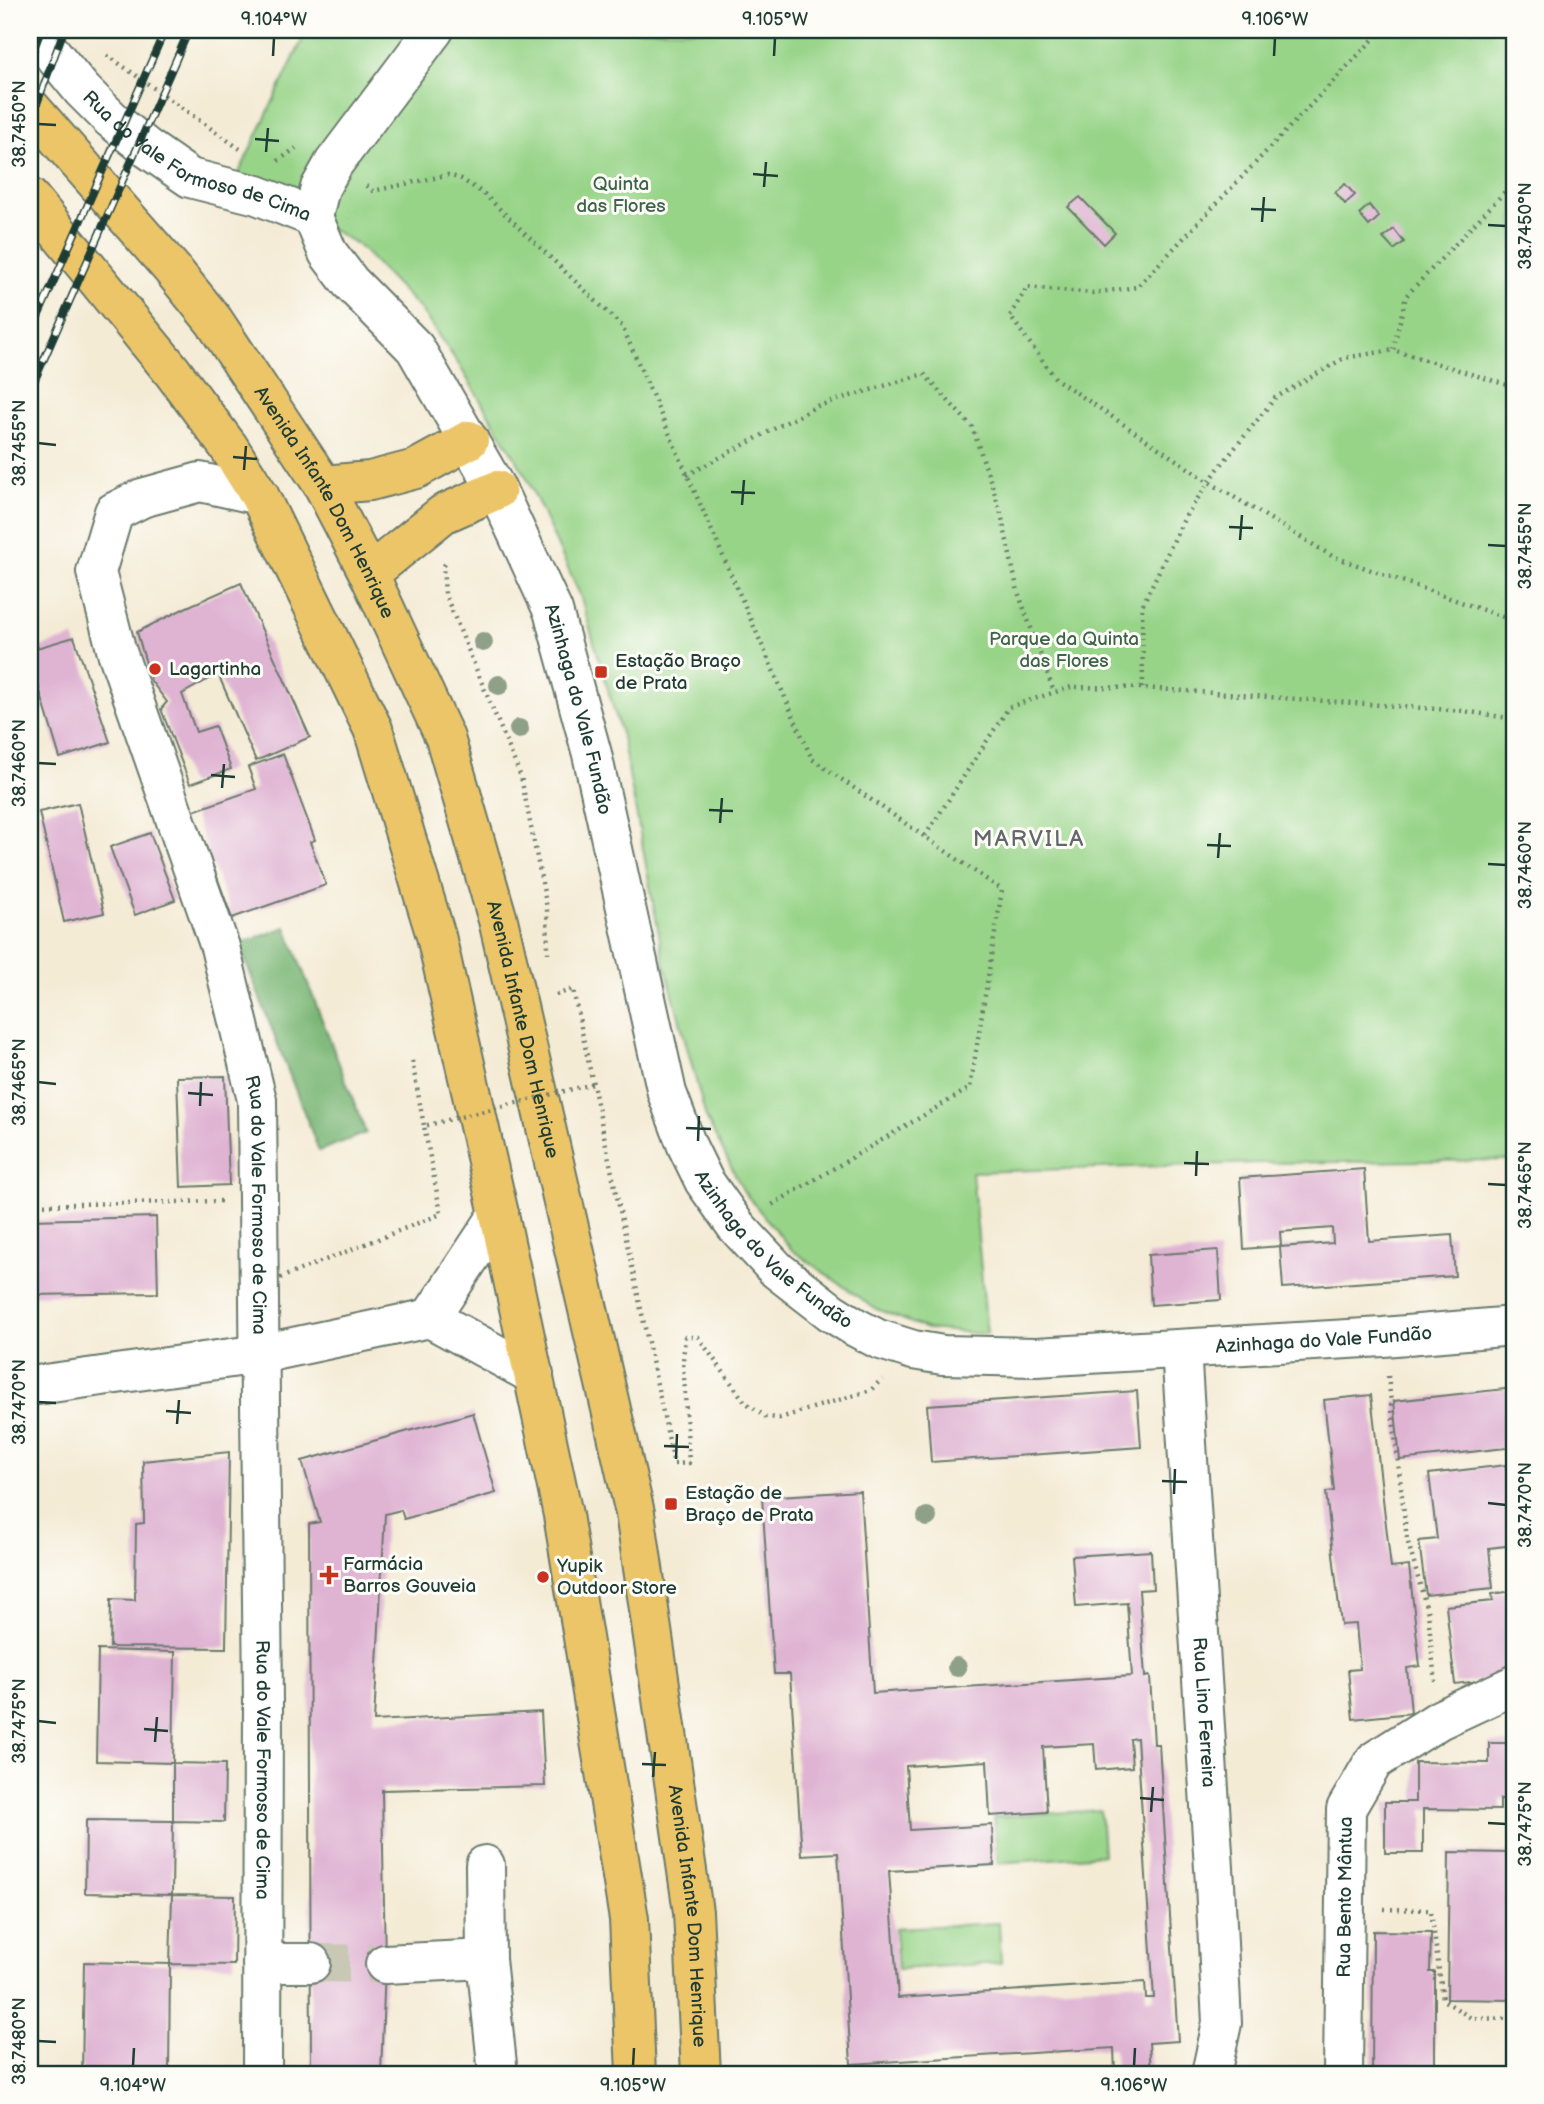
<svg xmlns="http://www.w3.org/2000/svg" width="1544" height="2104" font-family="'Balsamiq Sans',sans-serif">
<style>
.green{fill:#97d488;stroke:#5b885e;stroke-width:2}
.forest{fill:#79b674;stroke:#4c7a54;stroke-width:2}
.building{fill:#dfb4d3;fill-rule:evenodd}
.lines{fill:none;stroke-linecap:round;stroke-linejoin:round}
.minor-tunnel{stroke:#c9c8b5;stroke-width:38;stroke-dasharray:38 19;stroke-linecap:butt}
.minor-casing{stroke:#6a7a6c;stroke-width:42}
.major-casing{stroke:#6a7a6c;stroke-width:42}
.path{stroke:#6a7a6c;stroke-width:4.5;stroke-dasharray:2 5;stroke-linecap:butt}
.minor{stroke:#fff;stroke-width:38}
.major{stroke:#edc569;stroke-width:38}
.rail-casing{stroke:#1f3d34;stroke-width:8}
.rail{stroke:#fdfcf7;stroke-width:5;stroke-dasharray:16;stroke-linecap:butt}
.path-bridge{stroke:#6a7a6c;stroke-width:4.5;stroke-dasharray:2 5;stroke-linecap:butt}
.tree{fill:#8fa088}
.ticks{fill:none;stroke:#1f3d34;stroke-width:2.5}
.poi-dot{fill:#c8321e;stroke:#fdfcf7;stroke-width:2.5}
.labels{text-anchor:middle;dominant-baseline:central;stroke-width:6;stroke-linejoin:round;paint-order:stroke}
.street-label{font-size:19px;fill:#1f3d34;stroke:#fdfcf7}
.park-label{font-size:19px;fill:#3d6349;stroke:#fdfcf7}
.poi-label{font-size:19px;fill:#1f3d34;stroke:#fdfcf7;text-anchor:start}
.quarter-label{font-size:23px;letter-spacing:2px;fill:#62676c;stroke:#fdfcf7}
.neatline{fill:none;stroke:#1f3d34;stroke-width:2.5}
.ticks-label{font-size:18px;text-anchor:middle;fill:#1f3d34}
</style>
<rect width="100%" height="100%" fill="#fdfcf7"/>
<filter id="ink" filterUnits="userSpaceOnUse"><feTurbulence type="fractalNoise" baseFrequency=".0143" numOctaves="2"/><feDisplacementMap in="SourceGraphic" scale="14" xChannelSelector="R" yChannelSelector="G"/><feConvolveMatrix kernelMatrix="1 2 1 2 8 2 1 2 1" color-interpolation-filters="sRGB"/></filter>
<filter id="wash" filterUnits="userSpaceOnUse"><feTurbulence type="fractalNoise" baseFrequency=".00686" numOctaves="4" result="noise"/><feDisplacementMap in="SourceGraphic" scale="28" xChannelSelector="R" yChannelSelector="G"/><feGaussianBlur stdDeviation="1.57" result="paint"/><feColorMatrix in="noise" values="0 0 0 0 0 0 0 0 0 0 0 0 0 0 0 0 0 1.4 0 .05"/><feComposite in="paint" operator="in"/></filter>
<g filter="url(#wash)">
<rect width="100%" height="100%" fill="#f4ebd5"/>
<g class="green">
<polygon points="307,30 1514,30 1514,1160 1259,1163 972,1172 987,1334 927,1329 874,1308 792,1250 744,1192 706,1118 664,961 622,737 580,595 525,474 459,365 421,310 358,245 238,175"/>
<polygon points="1100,1810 1103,1855 998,1863 994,1817"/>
<polygon points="999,1923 1001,1963 898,1969 895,1928"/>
</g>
<polygon class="forest" points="286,927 366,1133 319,1151 239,944"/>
<g id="blocks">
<g class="building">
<polygon points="1345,184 1355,195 1345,204 1335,192"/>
<polygon points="1080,197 1115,233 1104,244 1068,207"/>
<polygon points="1369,205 1379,217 1369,226 1359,214"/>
<polygon points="1394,229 1404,242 1394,250 1383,238"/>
<polygon points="241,583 310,737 256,761 218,674 182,694 196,732 215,726 231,769 190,784 161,709 167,702 151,681 137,632 187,607"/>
<polygon points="74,637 110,742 60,758 30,658 30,650"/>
<polygon points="283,754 315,840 310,842 326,885 232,918 193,811 256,789 248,767"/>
<polygon points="78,803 104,913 64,922 39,812"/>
<polygon points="150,833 175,900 135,915 110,847"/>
<polygon points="225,1076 229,1185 181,1187 177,1077"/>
<polygon points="1364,1169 1369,1241 1452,1235 1455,1276 1283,1288 1280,1247 1333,1243 1332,1228 1280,1232 1281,1246 1244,1249 1240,1178"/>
<polygon points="156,1217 158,1293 30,1295 30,1220"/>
<polygon points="1218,1250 1221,1300 1151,1305 1148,1255"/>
<polygon points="1514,1388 1514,1447 1400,1460 1394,1401"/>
<polygon points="1137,1391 1141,1447 931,1462 927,1405"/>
<polygon points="1371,1395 1391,1568 1409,1566 1420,1666 1407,1668 1411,1713 1353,1719 1348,1670 1360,1669 1356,1624 1341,1625 1326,1492 1334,1491 1324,1400"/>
<polygon points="473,1413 496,1493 404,1519 401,1510 385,1514 374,1721 541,1712 545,1786 382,1790 385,1964 381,2074 311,2074 309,1524 320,1522 302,1461"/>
<polygon points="229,1452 226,1648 110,1647 111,1599 135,1600 136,1524 144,1523 143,1461"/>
<polygon points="1506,1465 1514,1545 1489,1548 1493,1588 1426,1595 1419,1541 1437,1539 1429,1474"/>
<path d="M860,1491L873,1693L1132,1676L1127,1603L1076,1607L1072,1556L1151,1551L1153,1589L1139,1590L1145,1677L1150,1676L1154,1744H1159L1178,2041L1149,2043L1151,2071L1115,2073L1114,2048L851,2064L838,1853L802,1855L790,1674H774L762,1497ZM1137,1738L1154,1998H1146L1145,1982L898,1998L889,1871L994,1865L992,1825L910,1830L906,1766L987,1761L990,1816L1047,1812L1043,1747L1094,1744L1096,1770L1132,1767L1130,1739Z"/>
<polygon points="1514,1591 1514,1658 1509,1659 1511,1677 1455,1684 1446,1606 1493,1601 1492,1594"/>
<polygon points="98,1650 175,1652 173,1763 225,1764 224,1822 173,1821 172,1895 235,1896 234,1965 170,1964 169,2074 82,2074 84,1962 170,1964 172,1895 85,1893 86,1820 173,1821 173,1763 96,1761"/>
<polygon points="1489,1743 1514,1743 1514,1799 1500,1799 1500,1810 1423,1809 1423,1853 1385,1853 1385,1802 1415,1802 1415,1762 1489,1763"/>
<polygon points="1449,1852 1514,1853 1514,2000 1447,1999"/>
<polygon points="1373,1931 1431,1932 1430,1972 1435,1972 1435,2074 1372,2074"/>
</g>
</g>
</g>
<g filter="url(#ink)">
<use href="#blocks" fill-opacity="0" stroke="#6a7a6c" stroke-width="2"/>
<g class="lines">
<polyline class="minor-tunnel" points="311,1963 385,1964"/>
<defs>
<g id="minor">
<path id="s1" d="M35,30L41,40L82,90L111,119L147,148L190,178L257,195L313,217L328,253L350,282L415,348L497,490L553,611L592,754L667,1093L687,1146L704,1181L736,1226L777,1270L831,1312L855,1327L878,1339L913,1350L943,1355L1036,1357L1383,1337L1514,1326"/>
<polyline points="313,217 320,188 334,163 434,30"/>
<path id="s2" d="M259,495L200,482L142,498L114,512L96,572L116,649L220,947L257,1100L263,1703L262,2074"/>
<polyline points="430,1318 499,1214"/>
<path id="s3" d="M1181,1349L1215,1884L1222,2023L1211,2074"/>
<polyline points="30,1386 260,1354 430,1318 534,1375"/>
<polyline points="485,1865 486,1959 498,2074"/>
<polyline points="262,1963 311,1963"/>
<polyline points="385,1964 486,1959"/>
<path id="s4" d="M1343,2074L1346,1809L1374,1761L1439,1720L1514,1685"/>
</g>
<g id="major">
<path id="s5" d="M30,107L172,269L214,321L323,485L369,574L445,738L498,920L635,1513L693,1912L701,2074"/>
<polyline points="30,198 172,371 228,446 259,495 373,729 436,936 499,1214 563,1515 629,1919 636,2074"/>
<polyline points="323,485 370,481 416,469 469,440"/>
<polyline points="369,574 443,514 497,490"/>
</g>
</defs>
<use href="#minor" class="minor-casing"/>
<use href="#major" class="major-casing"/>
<g class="path">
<polyline points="1382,30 1137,287 1093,293 1027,287 1010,316 1056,379 1209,482 1332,556 1514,621"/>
<polyline points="107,55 240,149"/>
<polyline points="278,161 296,148"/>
<polyline points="1514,182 1406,296 1393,350 1514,387"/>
<polyline points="366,186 373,191 448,175 461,179 483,193 622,326 812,759 1002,890 970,1088 770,1206"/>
<polyline points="687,475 817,406 924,374 972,427 1000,509 1018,592 1054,692"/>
<polyline points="445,564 443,567 445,594 521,777 547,908 548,953"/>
<polyline points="1143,688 1142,606 1185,517 1218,469 1275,398 1344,358 1393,350"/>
<polyline points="925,836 1009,707 1071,687 1143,688 1464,711 1514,719"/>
<polyline points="556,995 573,989 593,1084"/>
<polyline points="412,1061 424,1126"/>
<polyline points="30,1205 221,1201"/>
<polyline points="1388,1376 1407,1539 1428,1613 1435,1681"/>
<polyline points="674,1464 689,1463 683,1361 685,1337 698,1337 745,1402 766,1417 780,1418 871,1390 882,1379"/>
<polyline points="1384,1909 1431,1910 1443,2000 1471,2018 1514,2019"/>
</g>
<use href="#minor" class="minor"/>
<use href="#major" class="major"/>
<defs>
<g id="rail">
<polyline points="30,59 41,30"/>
<polyline points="30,123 64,30"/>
<polyline points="30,335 165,30"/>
<polyline points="30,391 189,30"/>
</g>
</defs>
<use href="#rail" class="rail-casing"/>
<use href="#rail" class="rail"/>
<polyline class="path-bridge" points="280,1278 441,1214 424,1126 593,1084 674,1464"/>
</g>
<g class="tree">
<circle cx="483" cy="642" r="10"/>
<circle cx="499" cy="685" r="10"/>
<circle cx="519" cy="729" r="10"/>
<circle cx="927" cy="1517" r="10"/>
<circle cx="957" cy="1667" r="10"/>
</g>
</g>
<path class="ticks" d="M273,56L274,38M774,56L775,38M1274,56L1275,38M38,124L56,125M255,139L279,141M266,152L268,128M753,174L778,176M764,187L766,162M1251,209L1276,210M1262,222L1264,197M1488,225L1506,226M38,443L56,445M233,457L257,459M244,470L246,446M731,492L755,493M742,505L744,480M1229,527L1253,528M1240,540L1242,515M1488,545L1506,546M38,763L56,764M211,775L235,777M222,788L224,764M709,810L733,811M720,823L722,798M1207,845L1231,846M1218,858L1220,833M1488,864L1506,865M38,1082L56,1084M188,1093L213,1095M200,1106L201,1082M686,1128L711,1129M698,1141L699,1116M1184,1163L1209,1164M1196,1176L1197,1151M1488,1184L1506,1185M38,1402L56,1403M166,1411L191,1413M177,1424L179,1400M664,1446L689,1447M676,1459L677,1434M1162,1481L1187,1482M1174,1494L1175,1469M1488,1503L1506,1505M38,1721L56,1723M144,1729L168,1731M155,1742L157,1717M642,1764L666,1765M653,1777L655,1752M1140,1798L1164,1800M1151,1812L1153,1787M1488,1823L1506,1824M38,2041L56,2042M133,2066L134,2048M633,2066L634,2048M1134,2066L1135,2048"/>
<g class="poi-dot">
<circle cx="155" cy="669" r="7"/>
<rect x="594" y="665" width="14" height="14" rx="3.5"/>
<rect x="664" y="1497" width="14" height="14" rx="3.5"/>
<path d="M325.5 1564.5h7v7h7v7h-7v7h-7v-7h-7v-7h7z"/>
<circle cx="543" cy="1577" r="7"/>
</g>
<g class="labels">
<g class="street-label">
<text stroke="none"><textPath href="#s1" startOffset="212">Rua do Vale Formoso de Cima</textPath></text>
<text stroke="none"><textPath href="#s5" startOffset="495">Avenida Infante Dom Henrique</textPath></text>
<text stroke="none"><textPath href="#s1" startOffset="912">Azinhaga do Vale Fundão</textPath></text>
<text stroke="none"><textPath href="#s5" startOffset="1062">Avenida Infante Dom Henrique</textPath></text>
<text stroke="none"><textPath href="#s2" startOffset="872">Rua do Vale Formoso de Cima</textPath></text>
<text stroke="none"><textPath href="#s1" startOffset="1500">Azinhaga do Vale Fundão</textPath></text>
<text stroke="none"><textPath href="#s1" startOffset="2088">Azinhaga do Vale Fundão</textPath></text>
<text stroke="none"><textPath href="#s3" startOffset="364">Rua Lino Ferreira</textPath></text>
<text stroke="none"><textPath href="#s2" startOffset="1437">Rua do Vale Formoso de Cima</textPath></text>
<text stroke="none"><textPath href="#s4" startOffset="177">Rua Bento Mântua</textPath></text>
<text stroke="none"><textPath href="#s5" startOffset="1965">Avenida Infante Dom Henrique</textPath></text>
</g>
<g class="park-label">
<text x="621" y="184">Quinta<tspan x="621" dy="22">das Flores</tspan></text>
<text x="1064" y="639">Parque da Quinta<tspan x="1064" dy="22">das Flores</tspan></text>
</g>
<g class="poi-label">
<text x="615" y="661">Estação Braço<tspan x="615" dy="22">de Prata</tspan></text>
<text x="169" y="669">Lagartinha</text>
<text x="685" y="1493">Estação de<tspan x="685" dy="22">Braço de Prata</tspan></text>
<text x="343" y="1564">Farmácia<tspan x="343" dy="22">Barros Gouveia</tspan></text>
<text x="557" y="1566">Yupik<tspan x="557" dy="22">Outdoor Store</tspan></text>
</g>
<g class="quarter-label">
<text x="1029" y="839">MARVILA</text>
</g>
</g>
<rect width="1544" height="2104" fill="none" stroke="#fdfcf7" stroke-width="77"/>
<rect x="38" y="38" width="1468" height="2028" class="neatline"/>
<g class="ticks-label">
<text x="274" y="25">9.104°W</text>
<text x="775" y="25">9.105°W</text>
<text x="1275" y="25">9.106°W</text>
<text transform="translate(19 124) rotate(-90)" y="6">38.7450°N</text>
<text transform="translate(1525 226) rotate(-90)" y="6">38.7450°N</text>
<text transform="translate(19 443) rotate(-90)" y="6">38.7455°N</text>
<text transform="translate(1525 546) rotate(-90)" y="6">38.7455°N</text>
<text transform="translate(19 763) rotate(-90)" y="6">38.7460°N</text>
<text transform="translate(1525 865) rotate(-90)" y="6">38.7460°N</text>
<text transform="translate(19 1082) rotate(-90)" y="6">38.7465°N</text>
<text transform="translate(1525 1185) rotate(-90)" y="6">38.7465°N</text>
<text transform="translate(19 1402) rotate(-90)" y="6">38.7470°N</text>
<text transform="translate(1525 1505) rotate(-90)" y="6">38.7470°N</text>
<text transform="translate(19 1721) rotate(-90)" y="6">38.7475°N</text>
<text transform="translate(1525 1824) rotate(-90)" y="6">38.7475°N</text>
<text transform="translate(19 2041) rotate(-90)" y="6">38.7480°N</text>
<text x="133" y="2091">9.104°W</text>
<text x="633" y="2091">9.105°W</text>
<text x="1134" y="2091">9.106°W</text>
</g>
</svg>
